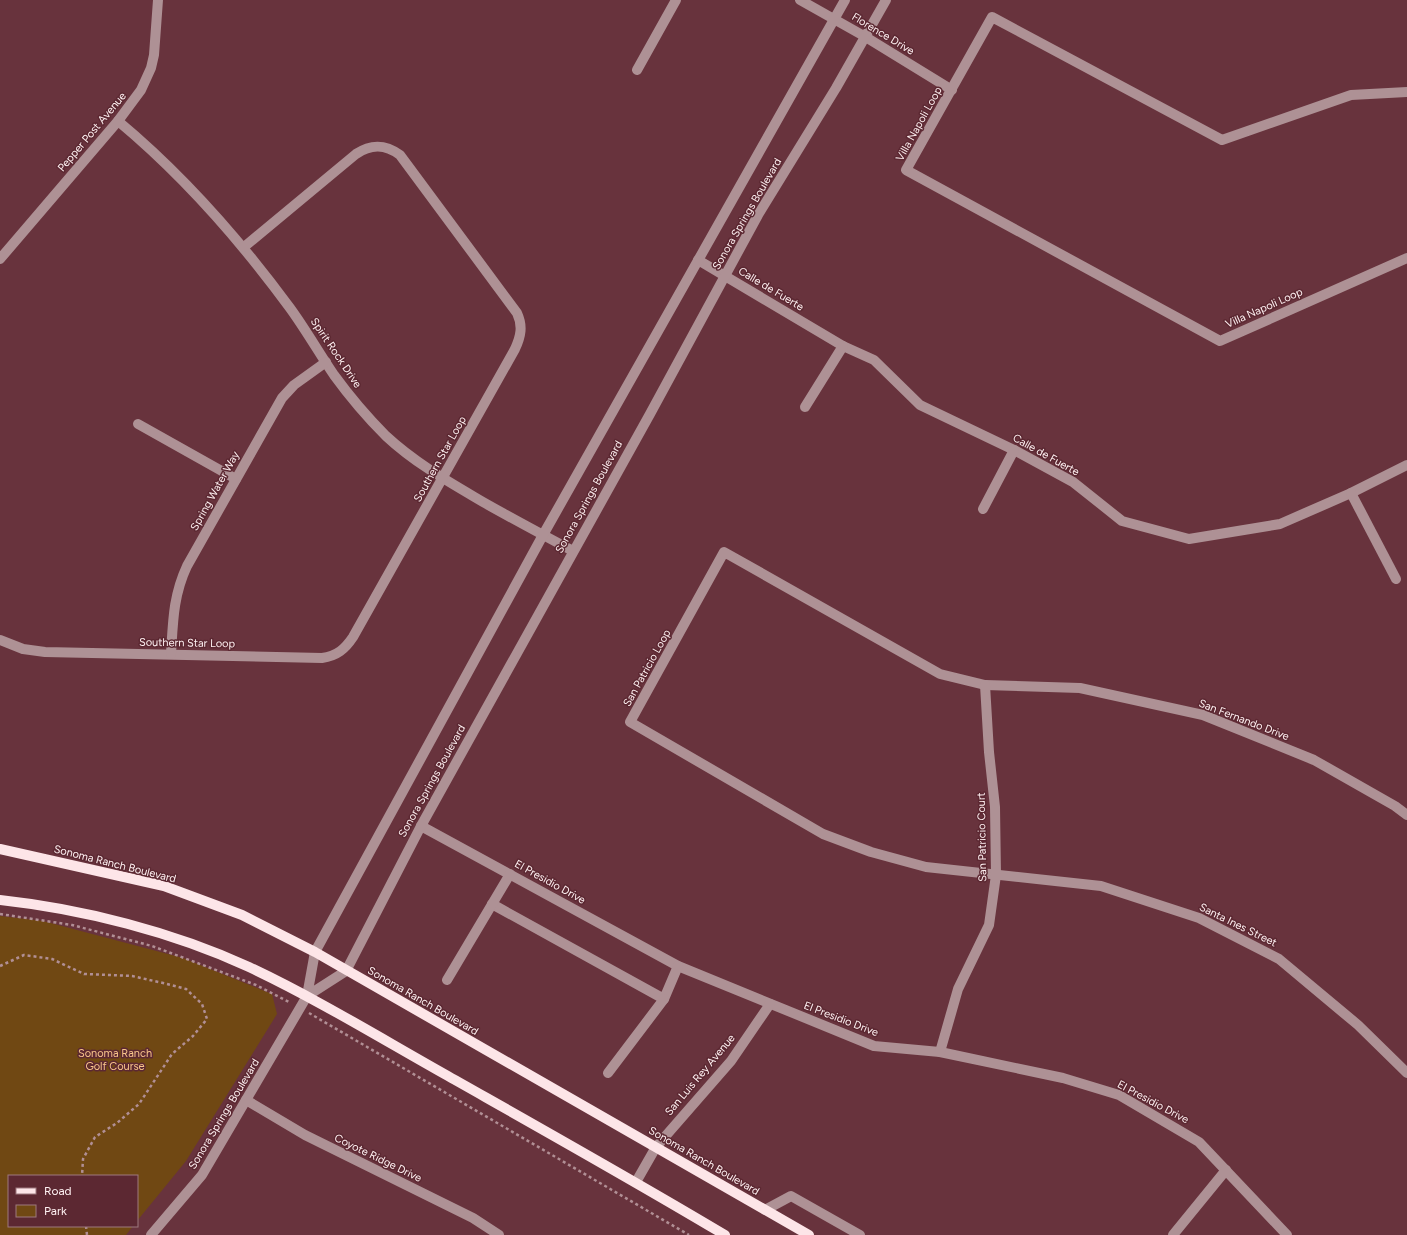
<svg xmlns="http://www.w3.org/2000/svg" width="1407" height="1235" font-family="Figtree,sans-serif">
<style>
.green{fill:#704813}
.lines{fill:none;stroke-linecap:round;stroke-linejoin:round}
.path{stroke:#b18f95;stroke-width:2.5;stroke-dasharray:3 3;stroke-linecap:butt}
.minor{stroke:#ae9195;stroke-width:10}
.major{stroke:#fde5e8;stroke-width:10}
.labels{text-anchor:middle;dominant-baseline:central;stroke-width:3;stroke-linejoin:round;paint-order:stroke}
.street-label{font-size:11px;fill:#fff1f2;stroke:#5c2832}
.park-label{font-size:11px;fill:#f8c58a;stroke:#5c2832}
</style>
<rect width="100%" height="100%" fill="#68333d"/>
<polygon class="green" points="0,916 43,921 183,958 272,994 277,1014 186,1161 137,1221 137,1176 9,1176 9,1226 133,1226 126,1235 0,1235"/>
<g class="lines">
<g class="path">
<polyline points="0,914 72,925 152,946 256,985 291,1003"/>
<polyline points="0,966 24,955 52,959 84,974 132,976 163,983 186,989 202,1004 207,1019 193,1036 172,1054 139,1104 117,1123 95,1137 83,1159 82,1176"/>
<polyline points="309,1013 689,1235"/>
<polyline points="86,1226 87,1235"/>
</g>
<g class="minor">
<polyline points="800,0 864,36 952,90"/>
<polyline points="637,70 676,0"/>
<polyline points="1407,92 1351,95 1222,140 992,17 906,170 1220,341 1407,258"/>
<path d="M118,121C184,176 240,240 290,308C306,330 319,353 334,375C350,397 367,417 386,436C415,463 449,482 483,502C513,519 543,535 573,551"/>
<polyline points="0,259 118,121 141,90 151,68 154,55 158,0"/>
<polyline points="698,260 843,346 874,360 920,405 1014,450 1073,482 1122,521 1189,539 1280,524 1351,493 1407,465"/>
<polyline points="805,407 843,346"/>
<polyline points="138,424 236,479"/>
<polyline points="1351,493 1396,579"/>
<polyline points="983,509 1014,450"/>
<path d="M0,640L23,649L45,652L322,658C337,656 345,649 353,637L515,349C521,336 523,326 517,313L400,155C385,144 371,144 356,154L244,247"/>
<path d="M171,654C173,622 173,596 187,566L282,398L294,385L326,362"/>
<polyline points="1407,815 1395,806 1314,760 1203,715 1080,688 985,685 940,674 724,552 630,722 823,834 871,852 926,867 1101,886 1199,918 1279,959 1358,1025 1407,1073"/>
<polyline points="421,826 678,966 874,1046 940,1052 1063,1078 1119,1095 1199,1142 1287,1235"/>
<polyline points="492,904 664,999 678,966"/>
<polyline points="447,980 510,874"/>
<polyline points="307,996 346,971 421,826 650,414 758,215 836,88 886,0"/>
<polyline points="940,1052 958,989 989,925 996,875 995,807 989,752 985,685"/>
<polyline points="608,1073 664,999"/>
<polyline points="246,1100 305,1135 473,1218 499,1235"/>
<polyline points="636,1182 656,1147 731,1061 770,1004"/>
<polyline points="765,1210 791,1196 860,1235"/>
<polyline points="151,1235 202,1175 300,1008 307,996 315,952 543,535 845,0"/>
<polyline points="1173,1235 1226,1170"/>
</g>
<g class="major">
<polyline points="0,849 164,886 242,915 315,952 809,1235"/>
<path d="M0,900C83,909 173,932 249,967C317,999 382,1039 448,1076C540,1128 633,1180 725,1235"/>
</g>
</g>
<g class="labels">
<g class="street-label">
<text transform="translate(883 34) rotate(31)">Florence Drive</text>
<text transform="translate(919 124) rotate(-61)">Villa Napoli Loop</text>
<text transform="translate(92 132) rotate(-50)">Pepper Post Avenue</text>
<text transform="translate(747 214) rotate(-60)">Sonora Springs Boulevard</text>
<text transform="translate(771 289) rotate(31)">Calle de Fuerte</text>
<text transform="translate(1264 308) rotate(-24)">Villa Napoli Loop</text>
<text transform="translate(336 353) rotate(56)">Spirit Rock Drive</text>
<text transform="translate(1046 455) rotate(29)">Calle de Fuerte</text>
<text transform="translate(440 459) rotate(-61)">Southern Star Loop</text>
<text transform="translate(215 491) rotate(-61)">Spring Water Way</text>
<text transform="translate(589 497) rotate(-61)">Sonora Springs Boulevard</text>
<text transform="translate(187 643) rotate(1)">Southern Star Loop</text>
<text transform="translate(647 668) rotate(-61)">San Patricio Loop</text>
<text transform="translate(1244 720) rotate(21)">San Fernando Drive</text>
<text transform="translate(432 781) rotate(-61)">Sonora Springs Boulevard</text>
<text transform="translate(982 837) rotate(-91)">San Patricio Court</text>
<text transform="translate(115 864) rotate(14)">Sonoma Ranch Boulevard</text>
<text transform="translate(550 882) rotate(29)">El Presidio Drive</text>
<text transform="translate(1238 925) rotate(26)">Santa Ines Street</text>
<text transform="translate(423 1001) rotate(30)">Sonoma Ranch Boulevard</text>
<text transform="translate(841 1019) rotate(21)">El Presidio Drive</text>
<text transform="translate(700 1075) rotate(-50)">San Luis Rey Avenue</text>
<text transform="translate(1153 1102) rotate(28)">El Presidio Drive</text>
<text transform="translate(224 1114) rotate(-59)">Sonora Springs Boulevard</text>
<text transform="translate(378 1158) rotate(26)">Coyote Ridge Drive</text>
<text transform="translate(704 1161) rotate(30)">Sonoma Ranch Boulevard</text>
</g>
<g class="park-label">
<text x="115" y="1053">Sonoma Ranch<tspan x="115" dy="13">Golf Course</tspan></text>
</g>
</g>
<rect x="8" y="1175" width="130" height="52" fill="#5c2832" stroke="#9d787f"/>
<rect x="16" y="1188" width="20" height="6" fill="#fde5e8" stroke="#9d787f"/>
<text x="44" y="1195" font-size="12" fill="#fff1f2">Road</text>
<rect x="16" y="1205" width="20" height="12" fill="#704813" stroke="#9d787f"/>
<text x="44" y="1215" font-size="12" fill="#fff1f2">Park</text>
</svg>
